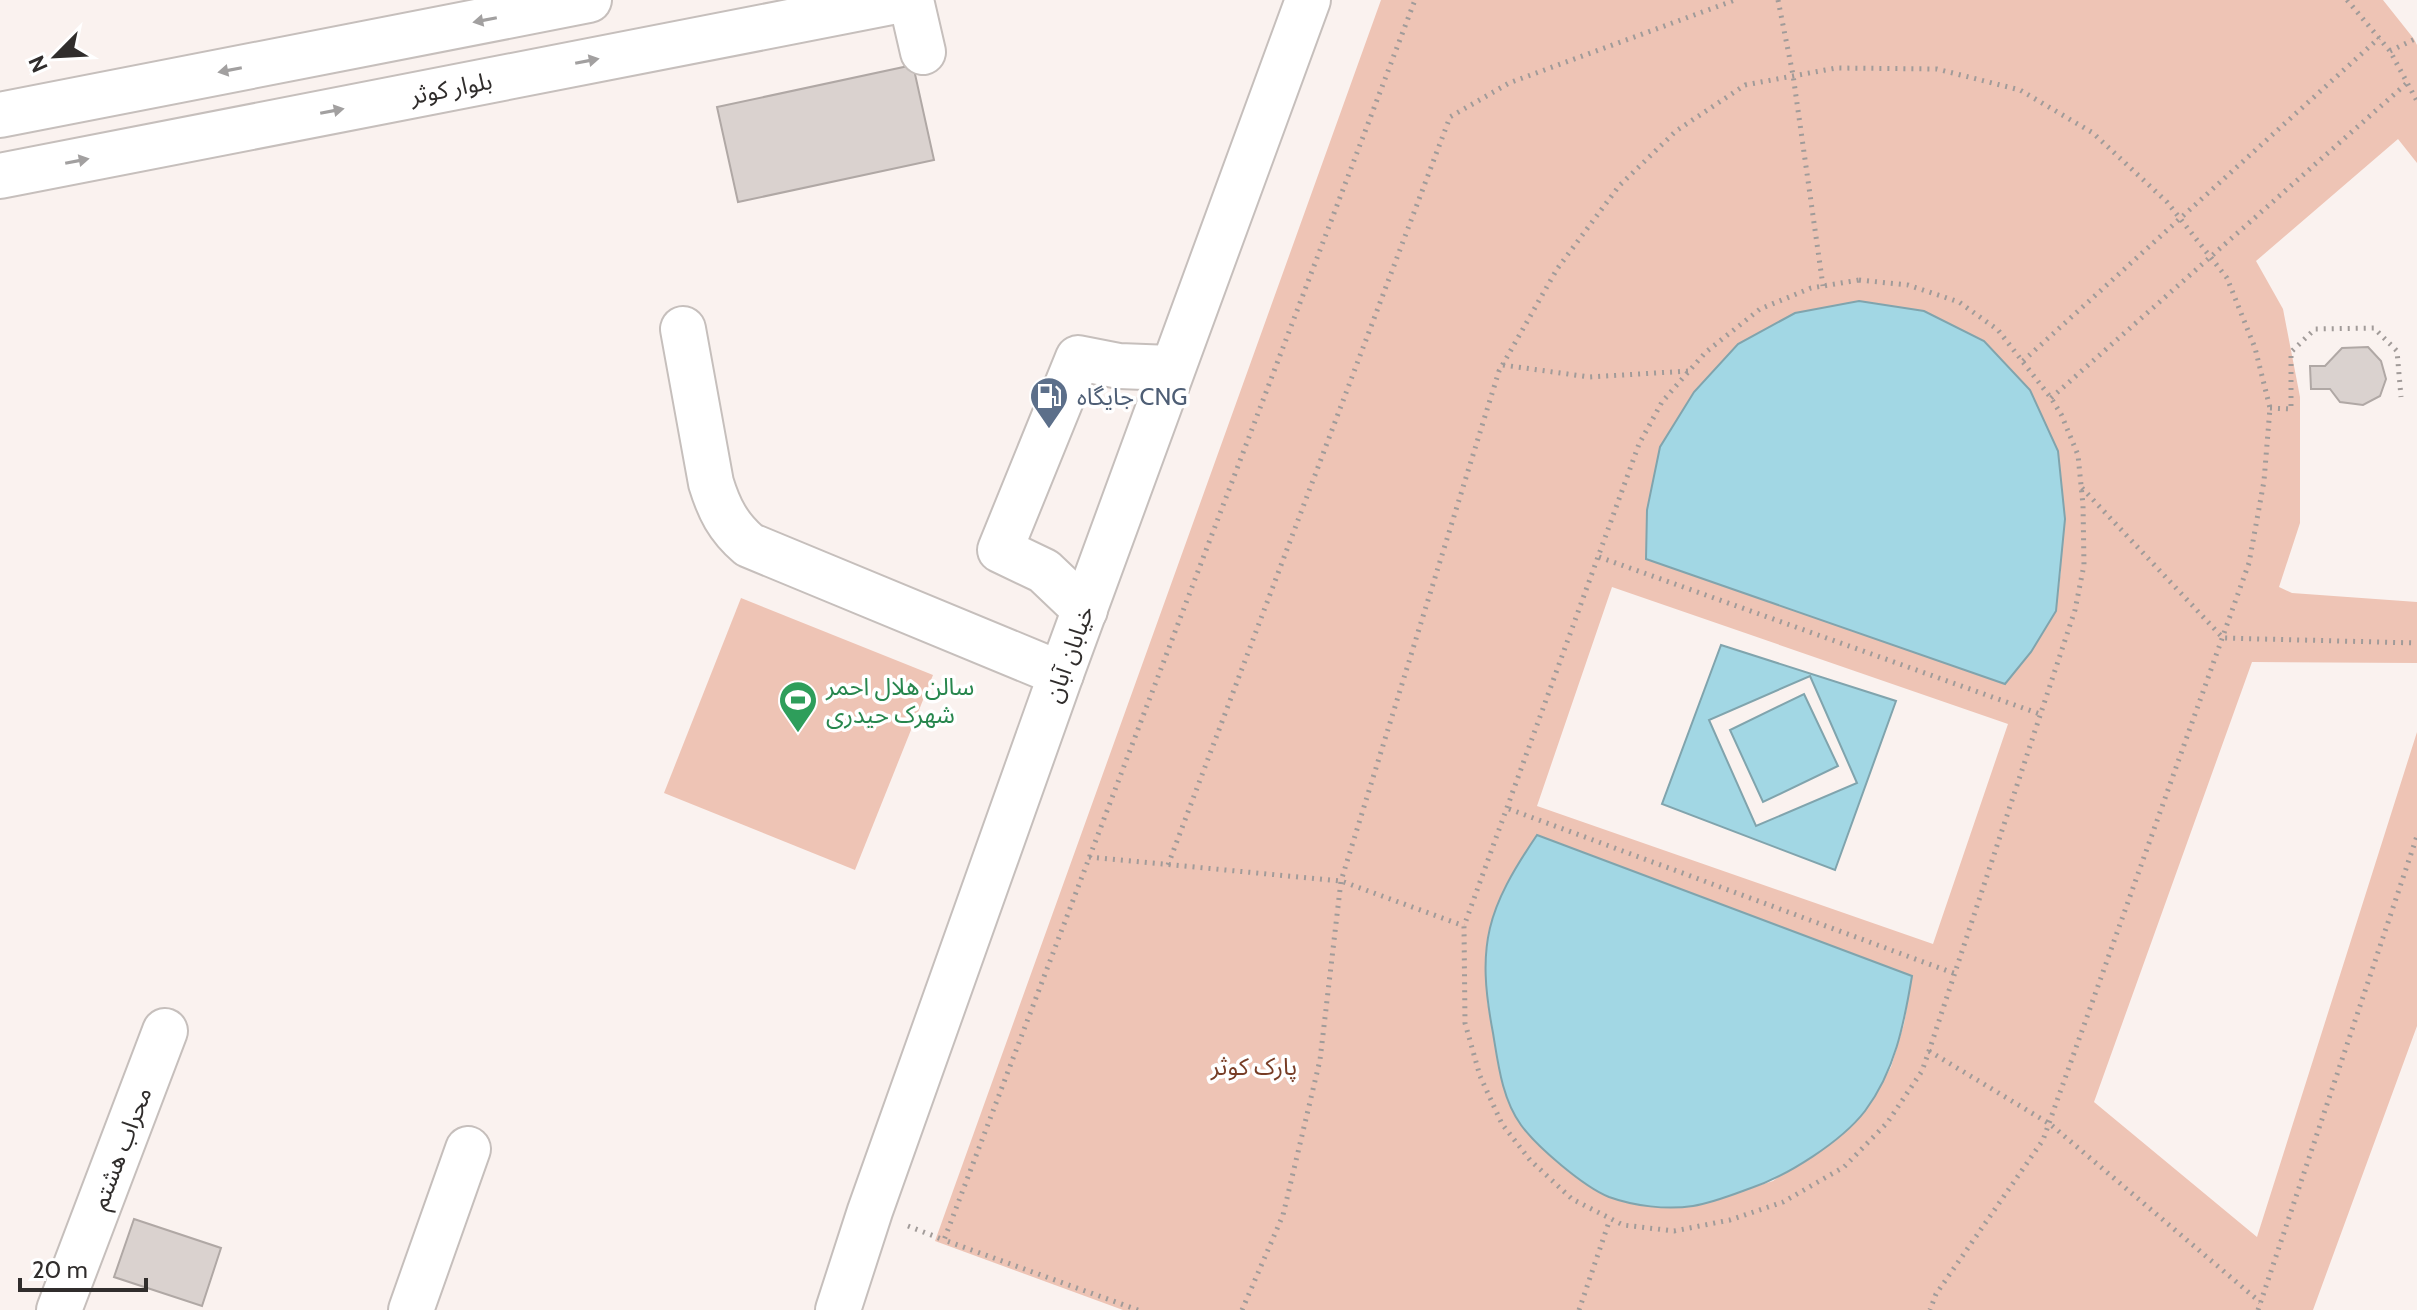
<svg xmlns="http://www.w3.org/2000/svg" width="2417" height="1310" font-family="Cabin,'Noto Sans Arabic',sans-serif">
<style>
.green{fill:#eec4b5;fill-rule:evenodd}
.water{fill:#a2d7e4;stroke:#80a4ad;stroke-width:2;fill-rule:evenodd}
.building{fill:#dad2cf;stroke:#b0a8a5;stroke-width:2}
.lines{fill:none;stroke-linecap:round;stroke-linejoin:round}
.minor-casing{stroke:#c6bfbc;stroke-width:48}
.major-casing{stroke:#c6bfbc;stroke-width:48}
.path{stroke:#a19b99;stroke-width:5;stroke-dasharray:2 6;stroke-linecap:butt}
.minor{stroke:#fff;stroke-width:44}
.major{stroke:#fff;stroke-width:44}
.oneway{fill:#a2a0a0}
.labels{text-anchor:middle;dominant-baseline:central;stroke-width:7;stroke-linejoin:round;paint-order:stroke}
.street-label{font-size:24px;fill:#302d2c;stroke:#fff}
.service-label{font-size:24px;fill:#4e5e75;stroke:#fff;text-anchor:start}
.leisure-label{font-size:24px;fill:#27864d;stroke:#fff;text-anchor:start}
.park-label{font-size:24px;fill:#773d26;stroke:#fff}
</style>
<rect width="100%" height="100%" fill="#faf2ef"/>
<g class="green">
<path d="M1381,0H2383L2414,39L2417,45V163L2398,139L2256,261L2283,309L2300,397V523L2279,587L2292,593L2417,602V663L2252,662L2094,1102L2257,1237L2417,732V1026L2313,1310H1123L935,1241ZM1859,301L1924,311L2061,569L2056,611L2031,652L1795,313ZM1612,587L2008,724L1933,944L1537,806ZM1912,976L1904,1024L1891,1067L1864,1113L1773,1181L1693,1206L1501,1078L1487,1001Z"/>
<polygon points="741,598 933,675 855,870 664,793"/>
</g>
<g class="water">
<polygon points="1859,301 1924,311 1984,341 2030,390 2058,451 2065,519 2056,611 2031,652 2005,684 1646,559 1647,510 1660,447 1694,392 1738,344 1795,313"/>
<path d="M1721,645L1896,701L1835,870L1662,804ZM1810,676L1857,783L1756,826L1709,720Z"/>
<polygon points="1804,694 1838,766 1763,802 1730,730"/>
<path d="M1537,835L1912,976C1904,1024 1895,1071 1865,1111C1841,1142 1787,1176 1751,1188C1732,1195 1712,1203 1693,1206C1666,1210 1634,1206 1609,1197C1584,1187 1537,1147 1521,1125C1502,1099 1498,1063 1493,1033C1476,944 1487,909 1537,835Z"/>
</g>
<g class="building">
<polygon points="913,65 934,160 738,202 717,107"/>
<polygon points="2368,347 2381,361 2386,379 2380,396 2363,405 2340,402 2330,389 2311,389 2310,366 2325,366 2342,348"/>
<polygon points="134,1219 221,1248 202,1306 114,1277"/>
</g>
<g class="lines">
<defs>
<g id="minor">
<polyline points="911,0 923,52"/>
<path d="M683,329L711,483C719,509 728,527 749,545L1061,674"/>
<polyline points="1085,610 1044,571 1000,550 1078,358 1119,366 1171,368"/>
<polyline points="59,1310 165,1031"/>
<polyline points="411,1310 468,1149"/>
<polyline points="838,1310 870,1211 1061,674 1308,0"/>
</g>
<g id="major">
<polyline points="0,115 589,0"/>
<polyline points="0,176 902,0"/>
</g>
</defs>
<use href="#minor" class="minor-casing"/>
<use href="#major" class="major-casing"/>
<g class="path">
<polyline points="1778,0 1793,75 1823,286"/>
<polyline points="2347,0 2390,51 2417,101"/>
<polyline points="2390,51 2417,38"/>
<polygon points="1859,280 1908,285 1959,302 1998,330 2051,398 2061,414 2078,455 2083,505 2084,565 2075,610 1929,1051 1922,1071 1887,1123 1844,1167 1783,1202 1730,1220 1674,1231 1623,1225 1572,1199 1530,1160 1502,1124 1480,1076 1465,1023 1464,926 1639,444 1662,402 1689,371 1706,352 1760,309 1811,288"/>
<polyline points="2023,361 2379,38"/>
<polyline points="1503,365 1589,377 1689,371"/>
<polyline points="2051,398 2407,83"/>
<polyline points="2270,408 2291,409 2291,352 2315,329 2374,328 2397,351 2401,397"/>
<polyline points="2082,488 2223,638 2417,643"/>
<polyline points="1599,557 2040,714"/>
<polyline points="1509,809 1956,974"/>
<polyline points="1089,857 1341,881 1464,926"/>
<polyline points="1168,865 1450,117 1509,83 1735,0"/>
<polyline points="1929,1051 2050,1124 2260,1302"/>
<polyline points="908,1226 944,1240"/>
<polyline points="1138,1310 944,1240 1415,0"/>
<polyline points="1242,1310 1283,1215 1320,1060 1341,881 1499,371 1557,269 1619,186 1676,131 1745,85 1836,68 1937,69 2020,90 2093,133 2167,202 2227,278 2255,348 2270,408 2264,481 2249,563 2043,1140 1936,1294 1930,1310"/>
<polyline points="1579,1310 1610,1219"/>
<polyline points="2258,1310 2417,836"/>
</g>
<use href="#minor" class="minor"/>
<use href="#major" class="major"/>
</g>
<defs><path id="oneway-solid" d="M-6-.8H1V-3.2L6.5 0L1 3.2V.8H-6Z" transform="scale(2)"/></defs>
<g class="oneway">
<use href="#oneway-solid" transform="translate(485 20) rotate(169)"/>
<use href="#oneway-solid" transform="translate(587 61) rotate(-11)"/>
<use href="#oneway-solid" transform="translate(230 70) rotate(169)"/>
<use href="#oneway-solid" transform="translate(332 111) rotate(-11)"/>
<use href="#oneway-solid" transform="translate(77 161) rotate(-11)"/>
</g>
<defs>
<symbol id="fuel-pin" viewBox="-11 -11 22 30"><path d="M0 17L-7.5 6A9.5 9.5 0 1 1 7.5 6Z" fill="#5c6f8a" stroke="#fff"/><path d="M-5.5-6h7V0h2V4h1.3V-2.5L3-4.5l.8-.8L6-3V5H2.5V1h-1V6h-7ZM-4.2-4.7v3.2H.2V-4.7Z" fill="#fff"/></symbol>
<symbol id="stadium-pin" viewBox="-11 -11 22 30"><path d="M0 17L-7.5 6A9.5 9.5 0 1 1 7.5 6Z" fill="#2e9e5b" stroke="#fff"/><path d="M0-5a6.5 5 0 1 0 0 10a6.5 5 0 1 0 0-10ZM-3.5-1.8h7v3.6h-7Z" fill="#fff"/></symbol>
</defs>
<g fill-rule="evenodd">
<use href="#fuel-pin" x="1027" y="374" width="44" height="60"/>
<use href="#stadium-pin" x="776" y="678" width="44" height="60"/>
</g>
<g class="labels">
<g class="street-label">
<text transform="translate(451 88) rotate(-11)">بلوار کوثر</text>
<text transform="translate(1069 654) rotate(-70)">خیابان آبان</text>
<text transform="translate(121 1148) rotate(-69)">محراب هشتم</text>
</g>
<g class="service-label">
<text x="1077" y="396">جایگاه CNG</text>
</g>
<g class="leisure-label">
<text x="826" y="686">سالن هلال احمر<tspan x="826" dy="28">شهرک حیدری</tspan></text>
</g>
<g class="park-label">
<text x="1254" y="1066">پارک کوثر</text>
</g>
</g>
<g transform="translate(56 56) rotate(246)" stroke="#ffffff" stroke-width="6" paint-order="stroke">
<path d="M0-6L14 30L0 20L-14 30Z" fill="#302d2c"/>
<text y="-12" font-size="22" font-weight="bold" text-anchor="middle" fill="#302d2c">N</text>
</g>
<path d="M20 1278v12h126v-12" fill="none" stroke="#302d2c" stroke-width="4"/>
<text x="32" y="1278" font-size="24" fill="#302d2c" stroke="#ffffff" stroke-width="6" paint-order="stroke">20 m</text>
</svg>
